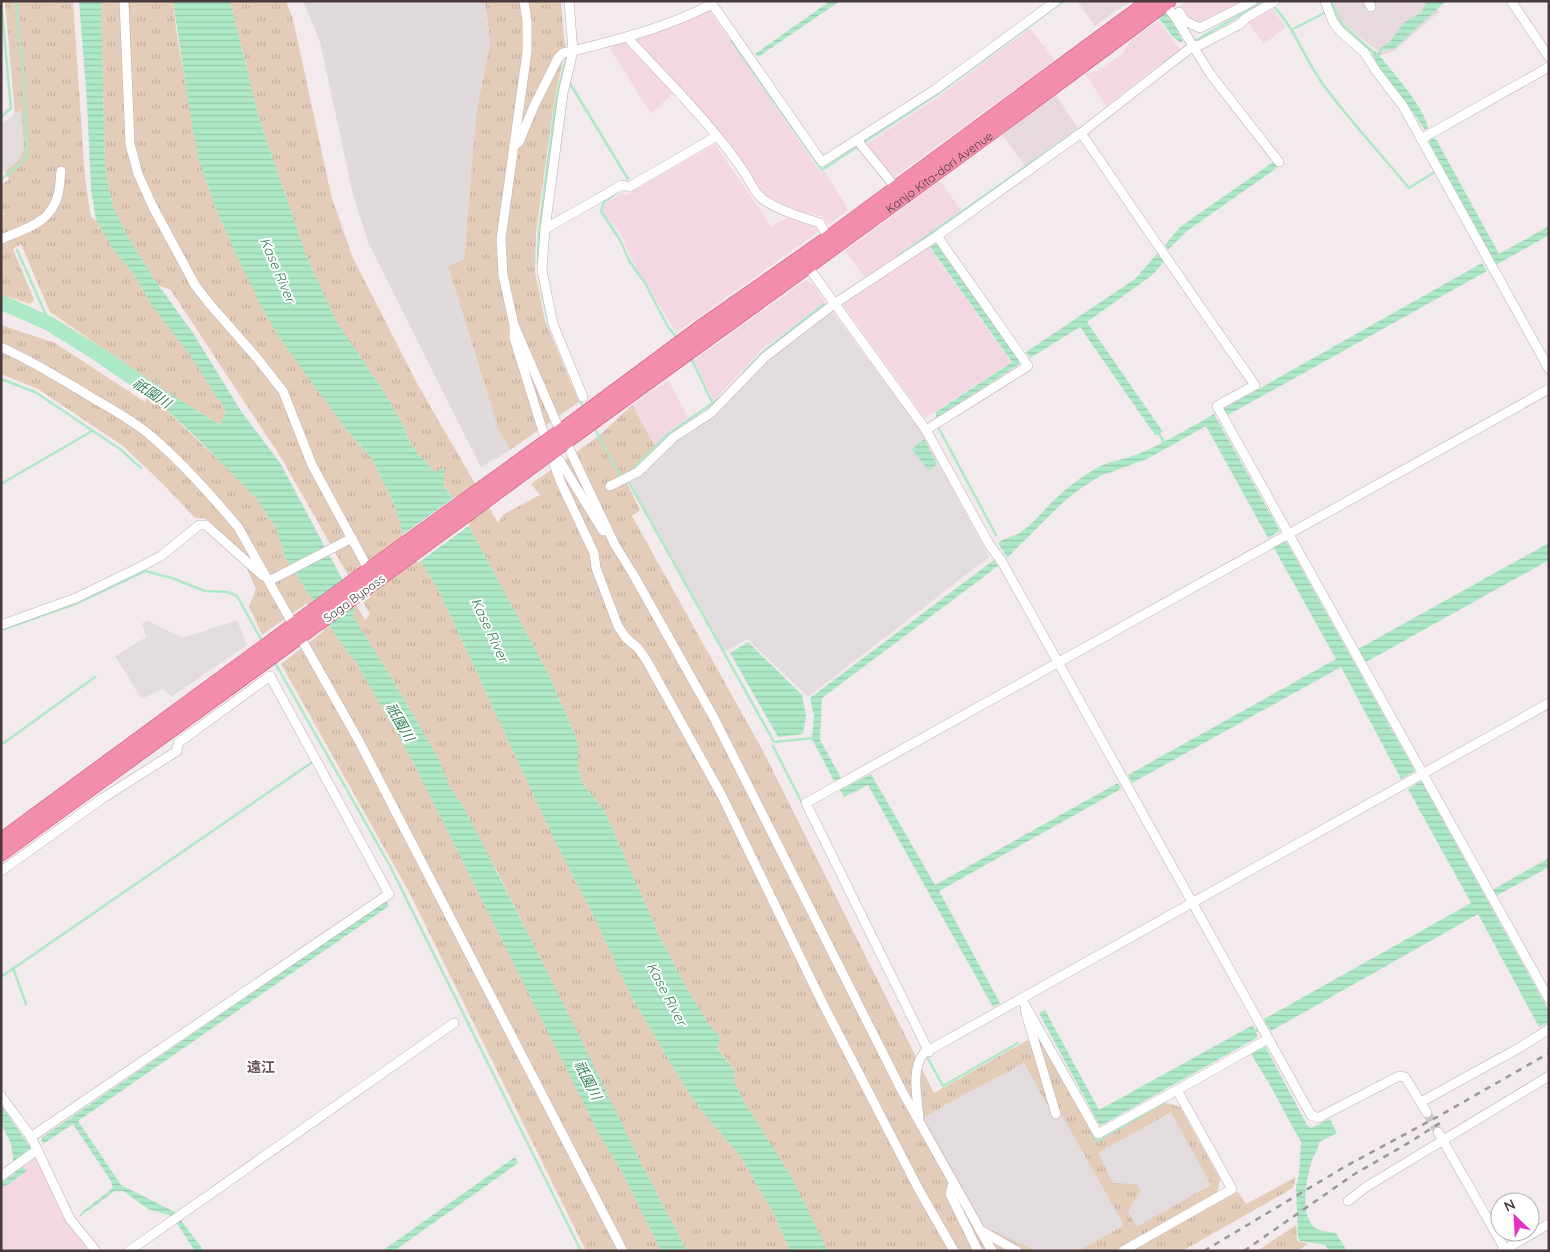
<svg xmlns="http://www.w3.org/2000/svg" width="1550" height="1252" font-family="Quicksand,'Noto Sans JP',sans-serif">
<style>
.residential{fill:#e7d9dd}
.commercial{fill:#f3d8e3}
.industrial{fill:#e3dcdf}
.grass{fill:url(#grass-tufts);fill-rule:evenodd}
.parking{fill:#e0dadc}
.water{fill:url(#water-rules)}
.pier{fill:#f3eaed}
.lines{fill:none;stroke-linecap:round;stroke-linejoin:round}
.stream{stroke:#aee9c7;stroke-width:2.5}
.river{stroke:#aee9c7;stroke-width:15}
.minor-tunnel{stroke:#d1c7ca;stroke-width:9;stroke-dasharray:9 4.5;stroke-linecap:butt}
.minor-casing{stroke:#beaeb3;stroke-width:10}
.trunk-casing{stroke:#ce4a78;stroke-width:15}
.minor{stroke:#fff;stroke-width:9}
.trunk{stroke:#f28eab;stroke-width:14}
.rail{stroke:#989898;stroke-width:2.5;stroke-dasharray:6 6;stroke-linecap:butt}
.trunk-bridge-casing{stroke:#ce4a78;stroke-width:15;stroke-linecap:butt}
.trunk-bridge{stroke:#f28eab;stroke-width:14}
.labels{text-anchor:middle;dominant-baseline:central;stroke-width:4;stroke-linejoin:round;paint-order:stroke}
.street-label{font-size:12px;fill:#47393e;stroke:#fff}
.water-label{font-size:14px;font-style:italic;fill:#328256;stroke:#fff}
.neighbourhood-label{font-size:14px;font-weight:bold;fill:#69515a;stroke:#fff}
</style>
<defs>
<pattern id="grass-tufts" width="24" height="20" patternUnits="userSpaceOnUse" patternTransform="scale(1.25)"><rect width="24" height="20" fill="#e3ccb8"/><path d="M3 7l-1-3M5 7V3M7 7l1-3M15 17l-1-3M17 17v-4M19 17l1-3" fill="none" stroke="#c4b09f"/></pattern>
<pattern id="water-rules" width="6" height="5" patternUnits="userSpaceOnUse" patternTransform="scale(1.25)"><rect width="6" height="5" fill="#aee9c7"/><path d="M0 2.5h6" fill="none" stroke="#97c9ac"/></pattern>
</defs>
<rect width="100%" height="100%" fill="#f3eaed"/>
<g class="residential">
<polygon points="1077,1 1133,1 1121,7 1095,26"/>
<polygon points="1333,1 1431,1 1439,12 1394,51 1382,55 1343,23"/>
<polygon points="1056,95 1078,128 1025,166 1002,134"/>
</g>
<g class="commercial">
<polygon points="1186,1 1247,1 1205,24 1191,19 1179,7"/>
<polygon points="1259,1 1274,1 1271,7 1286,27 1264,44 1248,22"/>
<polygon points="708,8 821,173 824,171 849,210 829,225 822,216 800,212 762,194 725,141 684,90 674,92 651,114 608,45"/>
<polygon points="1159,21 1180,49 1106,106 1085,74 1097,71 1122,54 1132,39"/>
<polygon points="1030,28 1055,60 893,178 865,145 941,95"/>
<polygon points="715,144 771,226 789,217 814,226 818,232 676,333 632,260 621,235 602,211 606,203 622,193 626,195"/>
<polygon points="940,181 962,211 929,234 929,247 1011,362 925,418 843,305 839,294 865,277 845,251"/>
<polygon points="806,280 814,285 825,302 761,350 714,401 694,360"/>
<polygon points="668,380 688,417 667,433 655,446 632,405"/>
<polygon points="37,1155 91,1251 1,1251 1,1179"/>
</g>
<g class="industrial">
<polygon points="22,108 24,148 18,161 1,173 1,125"/>
<polygon points="831,310 921,431 989,557 808,697 747,639 725,652 630,482 641,474 679,437 767,358"/>
<polygon points="237,620 247,645 171,697 163,688 142,699 115,656 146,637 142,623 148,621 183,638"/>
<polygon points="1024,1063 1051,1112 1059,1109 1098,1153 1171,1111 1211,1185 1136,1227 1124,1225 1078,1251 1037,1251 985,1227 924,1118 943,1106"/>
</g>
<g class="grass">
<polygon points="5,1 73,1 85,179 91,217 96,220 113,249 133,273 151,304 189,354 226,411 220,425 152,382 50,312 21,244 13,249 34,300 30,304 1,294 1,216 4,215 1,208 1,186 9,179 5,171 18,161 24,148 21,109 15,114"/>
<path d="M101,1H173L176,29L199,160L215,206L235,252L277,334L348,432L371,457L395,506L402,531L439,591L553,837L598,925L632,998L687,1090L705,1115L740,1156L774,1214L790,1251H687L640,1161L497,871L454,792C445,783 441,763 434,751C408,705 381,660 353,616L355,603L365,620L370,614L282,459L170,289L159,286L133,246L113,207L105,168Z"/>
<path d="M230,1H286L293,19L331,195L352,256L419,387L498,523L504,514L540,495L531,484L599,436L632,405L655,446L632,469L627,483L640,510L632,516L764,753L934,1093L1026,1041L1040,1038L1096,1141L1166,1103L1180,1107L1220,1179L1217,1194L1238,1192L1246,1204L1296,1177L1293,1188L1182,1251H1078L1124,1225L1059,1110L1051,1112L1024,1063L943,1106L924,1118L985,1227L1037,1251H828L743,1100L734,1081L735,1071L717,1047L720,1037L710,1026L689,993L659,935L604,810L582,783L578,769V742L549,675L472,532L444,484V468L435,473L418,454L408,438L403,425L386,395L335,320L306,255L259,118ZM1171,1112L1211,1185L1136,1227L1128,1211L1141,1191L1136,1184L1113,1183L1098,1153Z"/>
<polygon points="485,1 561,1 565,50 554,102 536,233 535,272 545,321 579,402 510,450 498,429 448,266 464,259 476,113 490,42"/>
<polygon points="1,325 55,343 145,402 148,393 227,468 256,498 276,528 286,559 334,633 357,664 412,760 600,1135 622,1172 661,1251 586,1251 409,892 281,664 324,631 307,603 262,635 249,606 256,589 238,549 204,518 195,518 162,483 123,446 38,389 1,374"/>
<polygon points="1296,1225 1297,1241 1308,1244 1298,1251 1257,1251"/>
</g>
<polygon class="parking" points="303,1 485,1 490,42 476,113 464,259 448,266 498,429 510,450 481,467 368,242 353,195 320,42"/>
<g class="water">
<polygon points="79,1 101,1 105,168 113,207 133,246 159,286 193,333 241,411 280,463 355,603 353,616 391,677 436,754 447,778 449,786 454,792 466,811 575,1027 640,1161 687,1251 661,1251 622,1172 600,1136 412,760 357,664 334,633 286,559 276,528 256,498 198,439 148,393 152,382 220,425 226,411 189,354 151,304 133,273 113,249 96,220 91,190 87,102"/>
<polygon points="173,1 230,1 259,118 306,255 335,319 386,395 403,425 408,439 418,454 435,472 444,468 444,485 472,532 549,675 578,742 578,769 582,783 604,810 659,935 689,993 710,1025 720,1037 717,1048 735,1071 734,1081 743,1100 792,1178 828,1251 790,1251 774,1214 740,1156 705,1115 687,1090 632,998 598,925 553,837 439,591 402,531 395,506 371,457 348,432 299,365 277,334 260,304 235,252 215,206 199,160 192,126"/>
<polygon points="830,1 840,1 758,57 755,54"/>
<polygon points="1146,1 1158,1 1169,16 1183,41 1181,43 1173,37"/>
<path d="M1427,1H1446L1394,49L1383,50L1381,52L1380,56C1393,73 1425,108 1428,128L1425,130L1403,98L1377,65L1372,53L1375,51L1378,54L1379,49L1390,42L1405,22L1421,13Z"/>
<polygon points="1432,135 1434,139 1436,139 1499,254 1549,226 1549,235 1496,265 1429,142 1431,140 1429,138"/>
<polygon points="1273,162 1278,167 1187,231 1168,250 1165,245 1180,227"/>
<polygon points="936,243 1021,363 936,418 936,412 1012,362 930,247"/>
<polygon points="1158,253 1165,261 1151,276 1087,322 1163,432 1155,435 1080,327 1030,358 1026,352 1135,279"/>
<polygon points="1482,263 1487,271 1228,415 1223,409"/>
<path d="M1214,414L1280,531L1268,538L1206,426L1147,459L1100,476L1077,491L1060,505L1007,558L998,543C1005,537 1014,537 1021,532C1034,523 1043,511 1054,500C1067,488 1082,476 1097,468C1112,460 1128,459 1143,452C1168,441 1191,427 1214,414Z"/>
<polygon points="924,439 937,464 929,471 912,449"/>
<polygon points="1286,541 1415,771 1401,779 1341,667 1132,783 1128,775 1336,659 1274,548"/>
<polygon points="1549,543 1549,560 1366,662 1358,649"/>
<polygon points="994,560 998,566 822,698 820,740 841,778 834,781 812,739 814,716 810,698"/>
<polygon points="748,642 802,695 806,716 803,734 778,737 730,653"/>
<polygon points="871,774 935,885 1118,783 1121,789 939,891 1000,1003 993,1007 868,785 844,797 840,790"/>
<polygon points="1421,781 1549,1011 1549,1022 1539,1027 1478,914 1271,1031 1264,1019 1471,903 1408,789"/>
<polygon points="1549,858 1549,867 1496,896 1492,890"/>
<polygon points="386,901 389,906 78,1121 121,1185 175,1212 204,1251 195,1251 172,1216 148,1209 123,1191 115,1191 79,1217 82,1212 113,1188 111,1181 73,1124 43,1144 41,1138"/>
<polygon points="1045,1010 1099,1110 1253,1025 1258,1037 1100,1126 1039,1013"/>
<path d="M1265,1046L1307,1125L1311,1128L1330,1119L1337,1133L1319,1142C1318,1152 1313,1155 1311,1164C1306,1181 1300,1214 1314,1227C1318,1231 1330,1232 1336,1233L1347,1251H1329L1325,1245L1300,1241L1298,1237L1296,1187L1299,1174L1301,1142L1270,1085L1251,1054Z"/>
<polygon points="1,1105 31,1148 20,1156 22,1166 27,1171 1,1189 1,1183 15,1173 11,1144 1,1123"/>
<polygon points="515,1157 518,1163 394,1251 382,1251"/>
</g>
<polygon class="pier" points="455,497 470,525 418,563 402,535"/>
<g class="lines">
<g class="stream">
<polyline points="1331,1 1342,24 1374,53"/>
<path d="M1273,6C1296,29 1305,61 1325,87C1351,122 1381,154 1409,188L1433,173"/>
<polyline points="1293,29 1324,13"/>
<polyline points="731,40 822,170 939,93 1063,1"/>
<path d="M1164,63C1195,38 1231,21 1265,1"/>
<polyline points="571,85 628,179"/>
<polyline points="1,117 11,108 1,1"/>
<polyline points="1,179 22,163 27,155 24,84 16,1"/>
<polyline points="618,192 604,202 601,211 620,240 630,262 645,283 668,327 678,339"/>
<polyline points="17,250 50,324"/>
<polyline points="897,257 1081,128"/>
<polyline points="538,262 539,231 556,100 567,55"/>
<polyline points="539,277 549,326"/>
<polyline points="691,358 713,404"/>
<polyline points="744,372 763,352 824,304"/>
<polyline points="1,379 35,392 120,449 141,468"/>
<polyline points="579,398 584,409"/>
<polyline points="594,427 620,476"/>
<polyline points="938,427 996,535"/>
<polyline points="1158,432 1165,444"/>
<polyline points="632,470 668,434 720,398"/>
<polyline points="627,479 774,742 814,738"/>
<polyline points="1,484 92,431"/>
<polyline points="1,630 75,604 145,571 172,578 205,591 227,592 237,596 262,641"/>
<polyline points="274,661 390,866 581,1251"/>
<polyline points="1,745 95,677"/>
<polyline points="773,746 803,805"/>
<polyline points="13,968 26,1004"/>
<polyline points="1,977 311,763"/>
<polyline points="1256,1031 1267,1024"/>
<polyline points="926,1055 943,1086 1018,1043"/>
<polyline points="1093,1134 1097,1141 1165,1102"/>
<polyline points="1497,1244 1505,1239"/>
</g>
<polyline class="river" points="1,302 50,324 98,354 165,400"/>
<polyline class="minor-tunnel" points="1427,1113 1438,1132"/>
<defs>
<g id="minor">
<polyline points="124,1 130,144 138,174 153,207 195,285 208,302 257,358 283,391 312,465 371,574"/>
<polyline points="524,1 527,21 527,52 501,239 503,275 514,325 560,431"/>
<path d="M569,1L573,51C621,39 668,27 712,4"/>
<polyline points="710,1 822,162 936,89 1056,1"/>
<polyline points="1163,1 1175,17 1211,75 1279,162"/>
<polyline points="1325,1 1333,22 1340,31 1364,52 1376,71 1403,106 1549,369"/>
<polyline points="1368,1 1371,7"/>
<polyline points="1511,1 1549,57"/>
<polyline points="1179,12 1185,21 1200,28 1253,1"/>
<path d="M627,37C657,70 689,101 717,136C726,147 736,160 744,172C750,181 755,194 764,200C780,211 802,217 820,223L828,238"/>
<path d="M1081,133C1139,217 1196,302 1255,385L1217,406L1549,999"/>
<polyline points="1421,139 1549,67"/>
<polyline points="857,140 896,188"/>
<polyline points="514,146 519,142 534,106 558,58 563,53 573,51 563,93 545,229 542,270 553,324 583,397"/>
<polyline points="545,229 622,185 629,187 717,136"/>
<path d="M1,239C25,229 51,223 58,195C60,187 60,179 61,171"/>
<polyline points="806,264 926,430 989,544 1002,562 1311,1115 1318,1118 1399,1076 1405,1077 1427,1113"/>
<polyline points="514,325 514,338 548,448 561,483 594,553 596,568 618,626 626,638 638,648 647,661 722,796 821,1000 918,1188 954,1251"/>
<path d="M1,347C33,361 61,379 91,397C111,409 133,420 151,436C183,463 211,495 238,527L359,741L623,1251"/>
<polyline points="926,430 1028,366 937,236"/>
<polyline points="566,442 615,545 633,574 714,718 902,1091 992,1251"/>
<polyline points="551,452 560,461 603,531"/>
<polyline points="610,486 638,472 674,437 711,413 765,357 834,304 937,236 1081,133 1193,46 1200,45 1240,24 1246,18 1275,1"/>
<polyline points="269,581 352,538"/>
<polyline points="1,625 76,598 140,567 161,556 199,525 206,525 263,576"/>
<polyline points="1,871 103,798 177,751 178,743 270,676 389,894 31,1137"/>
<polyline points="1021,998 1098,1134 1177,1090"/>
<polyline points="1025,1010 1056,1114"/>
<polyline points="929,1052 806,803 1549,389"/>
<polyline points="1,1096 31,1137 70,1219 96,1251"/>
<polyline points="1421,1102 1519,1048 1549,1029"/>
<path d="M919,1120C918,1099 910,1070 924,1053L1549,703"/>
<polyline points="1438,1132 1506,1251"/>
<polyline points="1,1176 37,1150"/>
<polyline points="953,1183 950,1194 978,1251"/>
<polyline points="1348,1201 1366,1187 1549,1076"/>
<polyline points="980,1230 1017,1251"/>
<polyline points="129,1251 454,1023"/>
<polyline points="1123,1251 1232,1189 1177,1090 1268,1039"/>
<polyline points="1502,1251 1549,1224"/>
</g>
<g id="trunk">
<polyline points="558,433 698,329 828,238 1149,1"/>
<path id="s1" d="M563,444C765,297 969,152 1169,1"/>
<polyline points="1,840 371,568"/>
<polyline points="1,854 378,580"/>
</g>
</defs>
<use href="#minor" class="minor-casing"/>
<use href="#trunk" class="trunk-casing"/>
<use href="#minor" class="minor"/>
<use href="#trunk" class="trunk"/>
<g class="rail">
<polyline points="1204,1251 1346,1166 1439,1116 1549,1053"/>
<polyline points="1244,1251 1353,1175 1410,1142 1443,1121"/>
</g>
<defs>
<g id="trunk-bridge">
<polyline points="371,568 558,433"/>
<polyline points="378,580 563,444"/>
</g>
</defs>
<use href="#trunk-bridge" class="trunk-bridge-casing"/>
<use href="#trunk-bridge" class="trunk-bridge"/>
</g>
<g class="labels">
<g class="street-label">
<text stroke="none"><textPath href="#s1" startOffset="464">Kanjo Kita-dori Avenue</textPath></text>
<text transform="translate(354 598) rotate(-36)">Saga Bypass</text>
</g>
<g class="water-label">
<text transform="translate(278 270) rotate(67)">Kase River</text>
<text transform="translate(152 393) rotate(34)">祇園川</text>
<text transform="translate(490 630) rotate(65)">Kase River</text>
<text transform="translate(400 722) rotate(60)">祇園川</text>
<text transform="translate(667 994) rotate(62)">Kase River</text>
<text transform="translate(588 1080) rotate(63)">祇園川</text>
</g>
<g class="neighbourhood-label">
<text x="261" y="1067">遠江</text>
</g>
</g>
<rect width="1550" height="1252" fill="none" stroke="#47393e" stroke-width="5"/>
<g transform="translate(1515 1217) rotate(335)"><circle r="24" fill="#ffffff" stroke="#b5b0b2"/>
<path d="M0-4L9 19L0 12L-9 19Z" fill="#e431c5"/>
<text y="-8" font-size="14" font-weight="bold" text-anchor="middle" fill="#47393e">N</text>
</g>
</svg>
